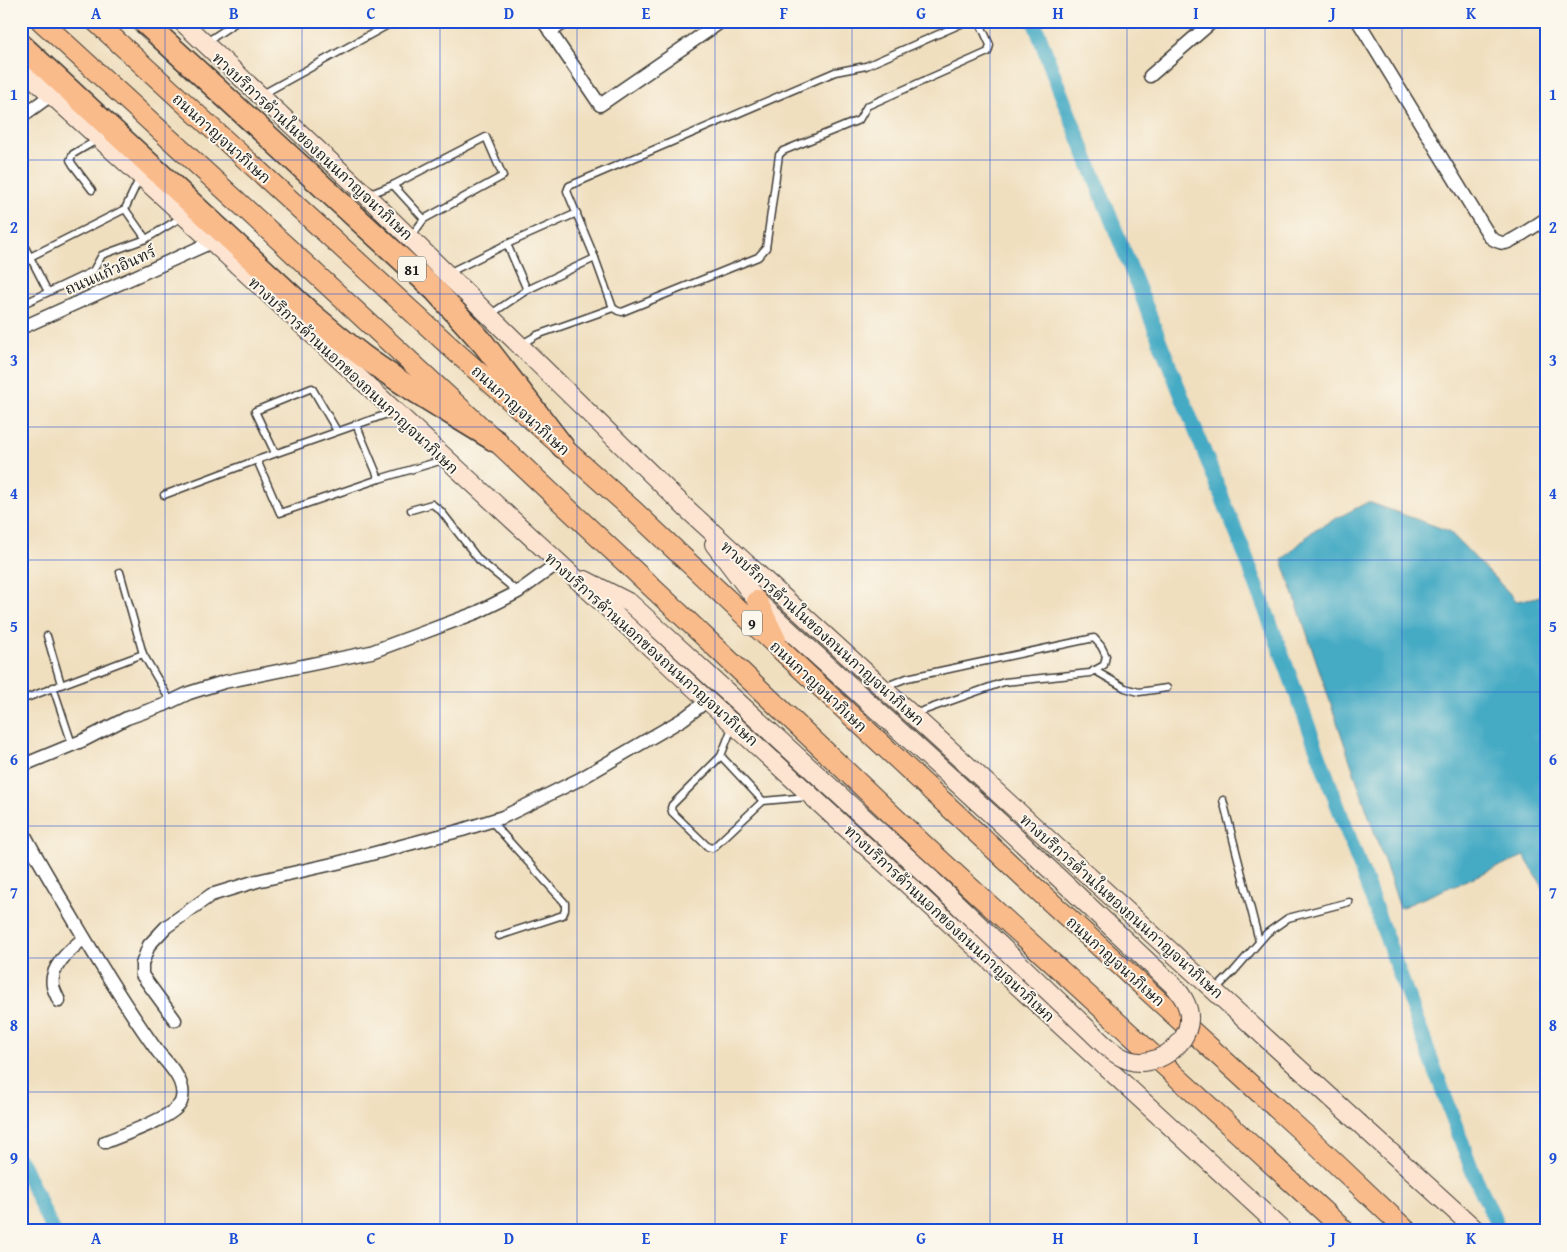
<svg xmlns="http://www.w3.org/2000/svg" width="1567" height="1252" font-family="'Gentium Book Plus','Noto Serif Thai',serif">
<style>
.water{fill:#44aac4;stroke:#306370}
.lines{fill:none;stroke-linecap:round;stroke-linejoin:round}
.canal{stroke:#44aac4;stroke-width:15}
.service-casing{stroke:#3c3934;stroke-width:9}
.minor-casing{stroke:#3c3934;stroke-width:15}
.secondary-casing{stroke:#3c3934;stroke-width:20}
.trunk-casing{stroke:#3c3934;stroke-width:22}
.motorway-casing{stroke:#3c3934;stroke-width:25}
.service{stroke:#fff;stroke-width:6}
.minor{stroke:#fff;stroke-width:12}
.secondary{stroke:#fde4d1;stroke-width:18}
.trunk{stroke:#fabb8b;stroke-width:20}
.motorway{stroke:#fabb8b;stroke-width:22}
.secondary-bridge-casing{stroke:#3c3934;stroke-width:20;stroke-linecap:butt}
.secondary-bridge{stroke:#fde4d1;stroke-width:18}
.grid{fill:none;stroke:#1d4ed8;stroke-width:1;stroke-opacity:0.55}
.labels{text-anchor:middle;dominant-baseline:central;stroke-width:4;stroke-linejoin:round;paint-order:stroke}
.shield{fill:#fbf7ec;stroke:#5f5e5a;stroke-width:1}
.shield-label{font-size:15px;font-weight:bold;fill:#1c1c1c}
.street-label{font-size:16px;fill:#1c1c1c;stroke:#fbf7ec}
.neatline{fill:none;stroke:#1d4ed8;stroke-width:2}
.grid-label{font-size:16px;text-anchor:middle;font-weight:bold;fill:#1d4ed8}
</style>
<rect width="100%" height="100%" fill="#fbf7ec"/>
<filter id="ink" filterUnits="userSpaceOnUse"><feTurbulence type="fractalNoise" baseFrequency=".02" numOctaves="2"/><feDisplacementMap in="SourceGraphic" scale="10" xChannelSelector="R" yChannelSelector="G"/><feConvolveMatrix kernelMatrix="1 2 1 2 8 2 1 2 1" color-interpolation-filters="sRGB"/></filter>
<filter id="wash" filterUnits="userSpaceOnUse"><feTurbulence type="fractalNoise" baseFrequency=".0096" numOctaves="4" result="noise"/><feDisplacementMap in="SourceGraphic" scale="20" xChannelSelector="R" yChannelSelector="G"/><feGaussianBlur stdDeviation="1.12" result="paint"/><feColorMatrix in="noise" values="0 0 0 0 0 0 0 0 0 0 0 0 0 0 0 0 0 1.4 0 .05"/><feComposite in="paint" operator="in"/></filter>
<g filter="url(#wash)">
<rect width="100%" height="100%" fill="#f0dfbf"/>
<polygon class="water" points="1368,502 1449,531 1517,601 1546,595 1546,892 1524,856 1400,908 1282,560 1314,530"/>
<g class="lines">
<g class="canal">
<polyline points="1034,21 1056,81 1246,557 1472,1170 1496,1222 1497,1231"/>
<polyline points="21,1161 53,1231"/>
</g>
</g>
</g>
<g filter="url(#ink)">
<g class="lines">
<defs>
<g id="service">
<polyline points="968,21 866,66 835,72 569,186 567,191 595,258 613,308 618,311 622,312 758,257 766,248 779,155 783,151 859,120 867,106 988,52 990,45 979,21"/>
<polyline points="205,43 238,21"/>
<polyline points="261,95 395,21"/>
<polyline points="393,185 424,219"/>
<polyline points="92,190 73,165 70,160 73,154 97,140"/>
<polyline points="368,195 393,185 486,137 503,176 424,219 411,237"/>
<polyline points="125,209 146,239"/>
<polyline points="21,239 30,257 125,209 140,177"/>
<polyline points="507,244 527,290 595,258"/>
<polyline points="30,257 48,292"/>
<polyline points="448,273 507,244 577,213"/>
<polyline points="21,305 93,271 102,255 146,239 182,217"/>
<polyline points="491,314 527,290"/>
<polyline points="522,344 537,335 613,308"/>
<polyline points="393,412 257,460 280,513 379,479 443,460"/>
<polyline points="356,424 379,479"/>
<polyline points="275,453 255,411 312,388 337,431"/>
<polyline points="164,495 257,460"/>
<polyline points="411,510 432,504 441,511 479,560 518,592"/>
<polyline points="47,636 61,684"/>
<polyline points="143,654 171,702"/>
<polyline points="1094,670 1125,688 1139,692 1167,688"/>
<polyline points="53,687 72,744"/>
<polyline points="884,687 907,678 1094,638 1101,646 1106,656 1104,665 1090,673 1004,682 914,714"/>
<polyline points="21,700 143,654 120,572"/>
<polyline points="733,725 721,756 672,805 671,808 672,812 708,847 712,848 715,846 763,801 808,797"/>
<polyline points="721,756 763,801"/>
<polyline points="1223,800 1259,941"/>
<polyline points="491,821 565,903 565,910 563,915 499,936"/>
<polyline points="1215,990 1234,971 1267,933 1288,918 1349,902"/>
</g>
<g id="minor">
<polyline points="543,21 600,105 722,21"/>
<path d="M1358,21L1490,237C1495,241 1499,243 1505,243C1514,241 1536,225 1546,219"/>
<polyline points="550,32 566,21"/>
<polyline points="1150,76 1213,21"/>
<polyline points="21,117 51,95"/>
<polyline points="21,328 212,242"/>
<polyline points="21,766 84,740 127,718 164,705 189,693 224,682 371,652 425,632 478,612 518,592 558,563"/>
<path d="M21,828C37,859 55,888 72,917C99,963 127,1009 158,1052C169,1065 188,1083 181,1102C174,1118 122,1135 105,1142"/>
<path d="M59,1001C57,996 54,991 53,986C49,967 71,949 84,938"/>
<polyline points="175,1020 142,975 142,964 149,945 166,927 211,895 257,881 337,863 462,830 503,817 580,779 683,719 708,700"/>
</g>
<g id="secondary">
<polyline points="181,21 367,196 688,510 1477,1231"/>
<path d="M21,67C78,120 136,171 193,224C555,562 920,895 1284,1231"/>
<polyline points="714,544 757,601 993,816"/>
<polyline points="585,580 630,603 932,880"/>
</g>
<g id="trunk">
<polyline points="41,21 249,212 496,441 692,625 927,848 1345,1231"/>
<polyline points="95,21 456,352 634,511 782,651 1042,894 1310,1139 1407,1231"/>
<polyline points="757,601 776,640"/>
</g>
<g id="motorway">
<polyline points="143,21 436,291 483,343 563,447"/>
<path d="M21,45L309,312C327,327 344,342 363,356C405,387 451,413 496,441"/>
</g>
</defs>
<use href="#service" class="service-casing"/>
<use href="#minor" class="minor-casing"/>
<use href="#secondary" class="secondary-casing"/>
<use href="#trunk" class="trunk-casing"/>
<use href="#motorway" class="motorway-casing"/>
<use href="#service" class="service"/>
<use href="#minor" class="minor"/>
<use href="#secondary" class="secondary"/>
<use href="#trunk" class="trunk"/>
<use href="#motorway" class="motorway"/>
<defs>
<path id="secondary-bridge" d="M932,880L1091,1032C1102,1043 1114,1055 1128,1060C1154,1069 1188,1046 1189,1020C1190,1007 1183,997 1176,988L993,816"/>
</defs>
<use href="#secondary-bridge" class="secondary-bridge-casing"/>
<use href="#secondary-bridge" class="secondary-bridge"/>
</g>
</g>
<path class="grid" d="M165,21V1231M302,21V1231M440,21V1231M577,21V1231M715,21V1231M852,21V1231M990,21V1231M1127,21V1231M1265,21V1231M1402,21V1231M21,160H1546M21,294H1546M21,427H1546M21,560H1546M21,692H1546M21,826H1546M21,958H1546M21,1092H1546"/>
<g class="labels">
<g class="shield">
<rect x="398" y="256.5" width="28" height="25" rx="4"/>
<rect x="742" y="610.5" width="20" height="25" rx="4"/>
</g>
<g class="shield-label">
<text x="412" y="269">81</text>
<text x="752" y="623">9</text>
</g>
<g class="street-label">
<text transform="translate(222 138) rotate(42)">ถนนกาญจนาภิเษก</text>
<text transform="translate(313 146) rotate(43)">ทางบริการด้านในของถนนกาญจนาภิเษก</text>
<text transform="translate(110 270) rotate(-24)">ถนนแก้วอินทร์</text>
<text transform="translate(354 375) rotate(43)">ทางบริการด้านนอกของถนนกาญจนาภิเษก</text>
<text transform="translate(521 410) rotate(42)">ถนนกาญจนาภิเษก</text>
<text transform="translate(823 633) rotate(42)">ทางบริการด้านในของถนนกาญจนาภิเษก</text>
<text transform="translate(652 649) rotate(42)">ทางบริการด้านนอกของถนนกาญจนาภิเษก</text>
<text transform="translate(819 686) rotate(43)">ถนนกาญจนาภิเษก</text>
<text transform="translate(1122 906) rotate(42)">ทางบริการด้านในของถนนกาญจนาภิเษก</text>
<text transform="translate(950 923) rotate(43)">ทางบริการด้านนอกของถนนกาญจนาภิเษก</text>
<text transform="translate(1116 961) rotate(42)">ถนนกาญจนาภิเษก</text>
</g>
</g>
<rect width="1567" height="1252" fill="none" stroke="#fbf7ec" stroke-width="55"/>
<rect x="28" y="28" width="1512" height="1196" class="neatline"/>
<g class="grid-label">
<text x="96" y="19">A</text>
<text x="234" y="19">B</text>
<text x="371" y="19">C</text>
<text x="509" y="19">D</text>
<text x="646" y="19">E</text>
<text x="784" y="19">F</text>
<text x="921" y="19">G</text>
<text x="1058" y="19">H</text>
<text x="1196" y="19">I</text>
<text x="1333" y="19">J</text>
<text x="1471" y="19">K</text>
<text x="14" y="100">1</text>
<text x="1553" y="100">1</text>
<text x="14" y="233">2</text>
<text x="1553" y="233">2</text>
<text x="14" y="366">3</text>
<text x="1553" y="366">3</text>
<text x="14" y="499">4</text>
<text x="1553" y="499">4</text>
<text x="14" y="632">5</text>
<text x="1553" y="632">5</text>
<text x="14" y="765">6</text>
<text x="1553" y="765">6</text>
<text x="14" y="898">7</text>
<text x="1553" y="898">7</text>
<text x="14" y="1031">8</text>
<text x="1553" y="1031">8</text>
<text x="14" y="1164">9</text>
<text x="1553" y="1164">9</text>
<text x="96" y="1244">A</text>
<text x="234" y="1244">B</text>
<text x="371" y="1244">C</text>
<text x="509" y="1244">D</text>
<text x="646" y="1244">E</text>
<text x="784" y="1244">F</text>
<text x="921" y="1244">G</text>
<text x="1058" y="1244">H</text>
<text x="1196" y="1244">I</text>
<text x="1333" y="1244">J</text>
<text x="1471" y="1244">K</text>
</g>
</svg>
